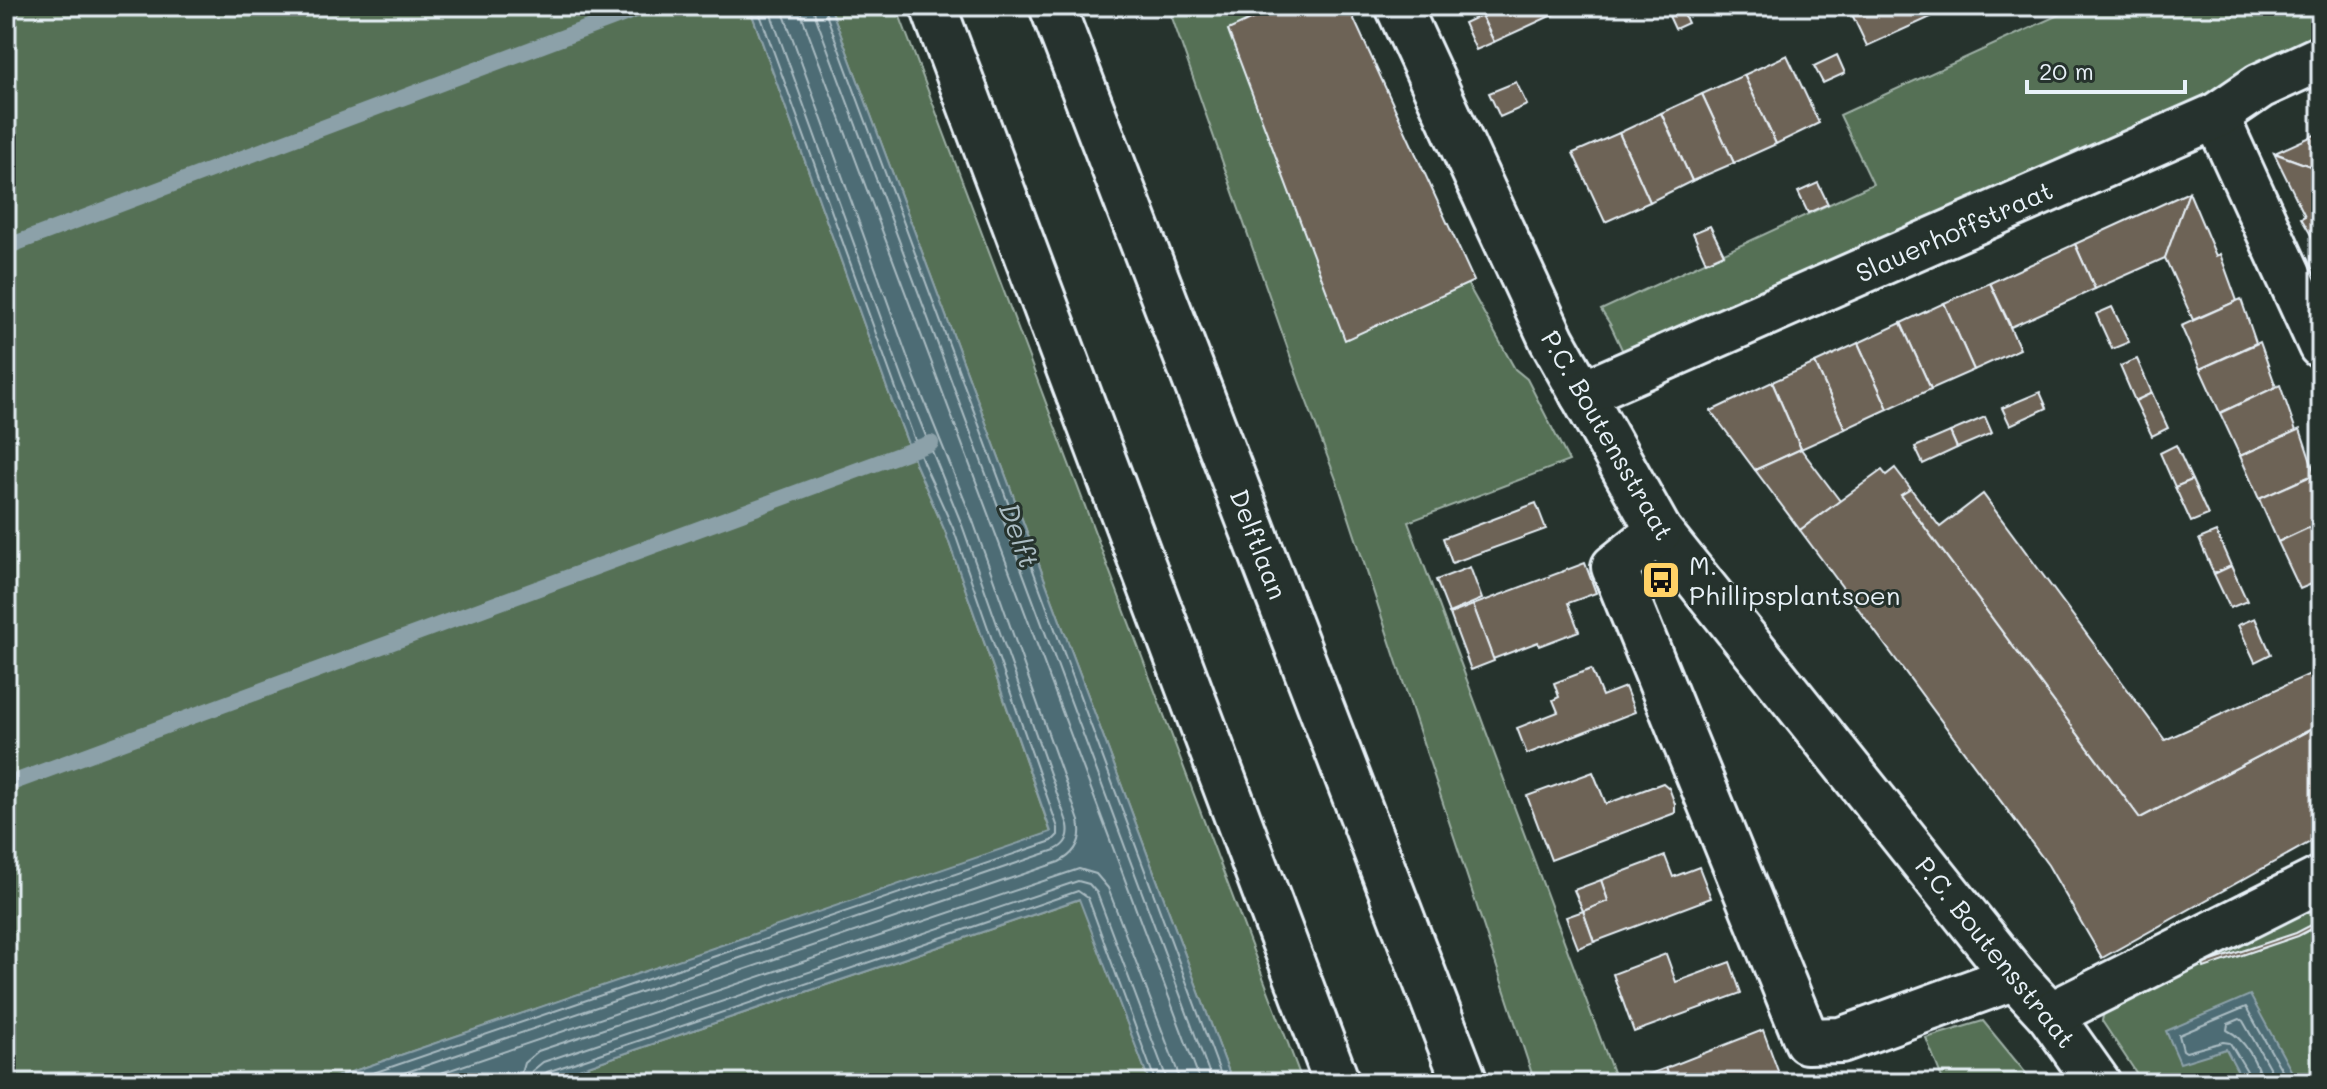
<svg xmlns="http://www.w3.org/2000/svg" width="2327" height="1089" font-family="Mali,sans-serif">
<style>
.green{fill:#546f55;stroke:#9eb0a6;stroke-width:2}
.water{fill:#4e6c74;stroke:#8ca1a9;stroke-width:2}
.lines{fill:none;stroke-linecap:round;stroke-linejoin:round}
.shore{stroke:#aabcc3;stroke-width:2}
.stream{stroke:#8ca1a9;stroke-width:16}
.building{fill:#6d6357;stroke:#e8f1f8;stroke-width:2}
.minor-casing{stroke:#e8f1f8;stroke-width:50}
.major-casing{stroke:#e8f1f8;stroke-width:50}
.minor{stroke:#26332d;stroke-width:44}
.major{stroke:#26332d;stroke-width:44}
.labels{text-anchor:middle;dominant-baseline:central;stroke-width:6;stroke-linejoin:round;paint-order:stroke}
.street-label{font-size:26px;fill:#e8f1f8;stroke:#26332d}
.poi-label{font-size:26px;fill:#e8f1f8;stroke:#26332d;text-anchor:start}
.water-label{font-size:28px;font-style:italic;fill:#aabcc3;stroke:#26332d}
</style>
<rect width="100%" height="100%" fill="#26332d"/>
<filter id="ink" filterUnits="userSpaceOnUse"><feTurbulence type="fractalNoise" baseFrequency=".0125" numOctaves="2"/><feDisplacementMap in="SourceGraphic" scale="16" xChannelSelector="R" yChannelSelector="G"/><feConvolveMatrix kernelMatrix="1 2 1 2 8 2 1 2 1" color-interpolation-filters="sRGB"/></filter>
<g filter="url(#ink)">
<g class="green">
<polygon points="6,6 749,6 887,388 916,465 945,531 1051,833 319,1083 6,1083"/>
<polygon points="830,6 896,6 1303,1083 1233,1083"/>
<polygon points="1168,6 1330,6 1443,240 1515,369 1527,379 1569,461 1408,522 1617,1083 1535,1083 1340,490 1299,381"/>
<polygon points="2078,6 2321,6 2321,44 1626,358 1610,324 1601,310 1873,184 1840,115"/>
<polygon points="1080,899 1150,1083 538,1083"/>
<polygon points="2321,899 2321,1083 2143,1083 2102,1021 2104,1011"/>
<polygon points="1983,1021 2034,1083 1944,1083 1926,1038"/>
</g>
<g class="water">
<polygon points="749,6 830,6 1233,1083 1150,1083 1079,899 538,1083 319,1083 1051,832 945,531 916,465 887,388"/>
<polygon points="2250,995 2298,1083 2244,1083 2226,1049 2180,1063 2166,1031"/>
</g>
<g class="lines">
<g class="shore">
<polyline points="801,6 803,19 1201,1083"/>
<polyline points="813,6 815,15 1213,1083"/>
<polyline points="823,6 1224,1083"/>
<polyline points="344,1083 1052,841 1058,835 1058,828 953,528 923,462 895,386 757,6"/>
<path d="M375,1083L1055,850C1066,845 1070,836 1068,825L962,525L904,382L768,6"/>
<path d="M412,1083L1059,862C1077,853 1083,839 1079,821L973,521L915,378L781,6"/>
<polyline points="518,1083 524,1063 538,1051 1079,869 1096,874 1108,888 1177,1070 1179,1083"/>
<polyline points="530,1083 532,1071 543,1062 1078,881 1089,884 1097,893 1165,1074 1167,1083"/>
<polyline points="540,1083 541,1076 547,1072 1078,891 1088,898 1156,1083"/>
<polyline points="2251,1083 2250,1076 2230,1043 2223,1042 2186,1052 2183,1050 2179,1035 2246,1007 2289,1083"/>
<path d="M2261,1083C2259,1064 2244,1038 2227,1030L2228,1024L2240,1019L2243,1021L2278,1083"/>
</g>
<g class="stream">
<polyline points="6,247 646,6"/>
<polyline points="6,785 931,443"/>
</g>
</g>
<g class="building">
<polygon points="1217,6 1239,6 1221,14"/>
<polygon points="1281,6 1348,6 1474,281 1345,340 1228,30"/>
<polygon points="1477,6 1559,6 1561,11 1494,42"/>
<polygon points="1848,6 1952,6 1953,7 1867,46"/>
<polygon points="1682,10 1688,23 1675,29 1669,16"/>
<polygon points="1481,15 1494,42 1476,50 1464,23"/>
<polygon points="1787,55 1819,123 1776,144 1744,75"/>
<polygon points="1837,55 1845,73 1823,83 1814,66"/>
<polygon points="1744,75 1776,144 1734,163 1702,94"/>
<polygon points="1516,82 1527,105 1500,117 1489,93"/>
<polygon points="1702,94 1734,163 1692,181 1661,113"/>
<polygon points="1661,113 1692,181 1650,202 1619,133"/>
<polygon points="2321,132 2321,170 2275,153"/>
<polygon points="1619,133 1650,202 1605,222 1573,153"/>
<polygon points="2274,153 2321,170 2321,252 2301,218 2305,216"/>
<polygon points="1818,183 1828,204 1808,213 1798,192"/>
<polygon points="2189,192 2165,258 2095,289 2075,244"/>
<polygon points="2189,192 2216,256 2220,254 2237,301 2193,320 2165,258"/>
<polygon points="1710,226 1724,254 1706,262 1693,233"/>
<polygon points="2075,244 2095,289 2011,327 1990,283"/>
<polygon points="1990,283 2020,349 1974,370 1944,303"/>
<polygon points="2241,299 2256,343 2200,369 2181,326"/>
<polygon points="1944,303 1974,370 1931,389 1901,323"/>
<polygon points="2112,307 2129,342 2112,349 2096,314"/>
<polygon points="1901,323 1931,389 1888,409 1858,343"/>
<polygon points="2260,342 2276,387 2220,413 2200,369"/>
<polygon points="1858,343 1888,409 1845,429 1815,363"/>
<polygon points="2137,359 2152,393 2135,401 2120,366"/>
<polygon points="1815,363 1845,429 1801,449 1772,382"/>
<polygon points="1772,382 1801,449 1755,470 1711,411"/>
<polygon points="2280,385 2296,431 2240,456 2220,413"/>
<polygon points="2040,392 2047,408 2010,425 2002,408"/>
<polygon points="2152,393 2168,428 2152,436 2135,401"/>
<polygon points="1985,417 1992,433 1957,448 1950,432"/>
<polygon points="2300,429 2315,474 2259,499 2240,456"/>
<polygon points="1950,432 1957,448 1923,464 1915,447"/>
<polygon points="2176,445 2192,480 2175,487 2160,453"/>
<polygon points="1801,449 1840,501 1800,530 1755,470"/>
<polygon points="1895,468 1911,489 1901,495 2140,818 2321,724 2321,836 2102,958 2048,865 1800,530 1882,470 1886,475"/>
<polygon points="2320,472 2321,522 2278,542 2259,499"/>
<polygon points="2192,480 2208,515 2191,522 2175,487"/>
<polygon points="1911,489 1940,527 1983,494 2165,740 2321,669 2321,724 2140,818 1901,495"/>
<polygon points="1536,503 1546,529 1452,563 1443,538"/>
<polygon points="2321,522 2321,580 2300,589 2278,542"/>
<polygon points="2216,532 2231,566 2214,574 2199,539"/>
<polygon points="1585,563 1596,593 1568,603 1579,631 1539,646 1538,642 1493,659 1473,605"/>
<polygon points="2231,566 2247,601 2230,608 2214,574"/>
<polygon points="1470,567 1482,599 1449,613 1436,580"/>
<polygon points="2321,580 2321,606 2311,585"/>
<polygon points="1473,605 1494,661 1471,670 1450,614"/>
<polygon points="2255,618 2271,654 2255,662 2238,625"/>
<polygon points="1591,669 1602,696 1625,687 1635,712 1527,754 1517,728 1558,712 1553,700 1559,697 1554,683"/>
<polygon points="1593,772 1606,804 1663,783 1669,788 1675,804 1675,813 1551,860 1527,796"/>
<polygon points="1665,856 1673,877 1699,867 1711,898 1594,942 1583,911 1608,901 1601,880"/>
<polygon points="1601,880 1608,901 1583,911 1574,890"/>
<polygon points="1583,911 1594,942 1578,948 1566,917"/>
<polygon points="2321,920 2321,924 2298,936 2204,968 2203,964 2296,933"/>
<polygon points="1666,954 1676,982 1730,962 1741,993 1634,1032 1613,974"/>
<polygon points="1763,1030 1782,1082 1672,1083 1666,1068"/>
<polygon points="1666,1068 1672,1083 1635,1083 1634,1080"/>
</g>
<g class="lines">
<defs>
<g id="minor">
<polyline points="1398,6 1552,340 1659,531 2015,977 2050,1015 2098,1083"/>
<polyline points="2216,116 2321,346"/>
<polyline points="1582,394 2216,116 2260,86 2321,58"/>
<polyline points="1659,531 1614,567 1807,1041 1841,1040 2015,977"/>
<polyline points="2050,1015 2321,879"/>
</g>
<g id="major">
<polyline points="933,6 1337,1083"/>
<polyline points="1052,6 1465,1083"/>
</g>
</defs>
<use href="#minor" class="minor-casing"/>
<use href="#major" class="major-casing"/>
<use href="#minor" class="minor"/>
<use href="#major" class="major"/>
</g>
</g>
<defs>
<symbol id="bus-square" viewBox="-11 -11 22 22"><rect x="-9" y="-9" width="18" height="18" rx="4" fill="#ffd166" stroke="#26332d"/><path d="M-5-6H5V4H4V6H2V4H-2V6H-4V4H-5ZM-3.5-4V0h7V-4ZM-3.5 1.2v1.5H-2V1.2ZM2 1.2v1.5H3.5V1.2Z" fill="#111"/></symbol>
</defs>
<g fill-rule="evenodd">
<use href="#bus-square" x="1639" y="558" width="44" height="44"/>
</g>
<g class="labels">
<g class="street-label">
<text transform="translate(1954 231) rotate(-24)">Slauerhoffstraat</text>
<text transform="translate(1608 435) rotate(60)">P.C. Boutensstraat</text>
<text transform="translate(1259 544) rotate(69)">Delftlaan</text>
<text transform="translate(1996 952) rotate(51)">P.C. Boutensstraat</text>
</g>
<g class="poi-label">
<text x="1689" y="565">M.<tspan x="1689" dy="30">Phillipsplantsoen</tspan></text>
</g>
<g class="water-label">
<text transform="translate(1020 535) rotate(70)">Delft</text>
</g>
</g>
<rect width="2327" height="1089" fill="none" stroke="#26332d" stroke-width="32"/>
<rect x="16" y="16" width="2295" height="1057" fill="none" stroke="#e8f1f8" stroke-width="3" filter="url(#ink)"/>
<path d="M2027 80v12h158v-12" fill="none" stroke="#e8f1f8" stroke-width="4"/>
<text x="2039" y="80" font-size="24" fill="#e8f1f8" stroke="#26332d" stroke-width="6" paint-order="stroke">20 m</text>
</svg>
